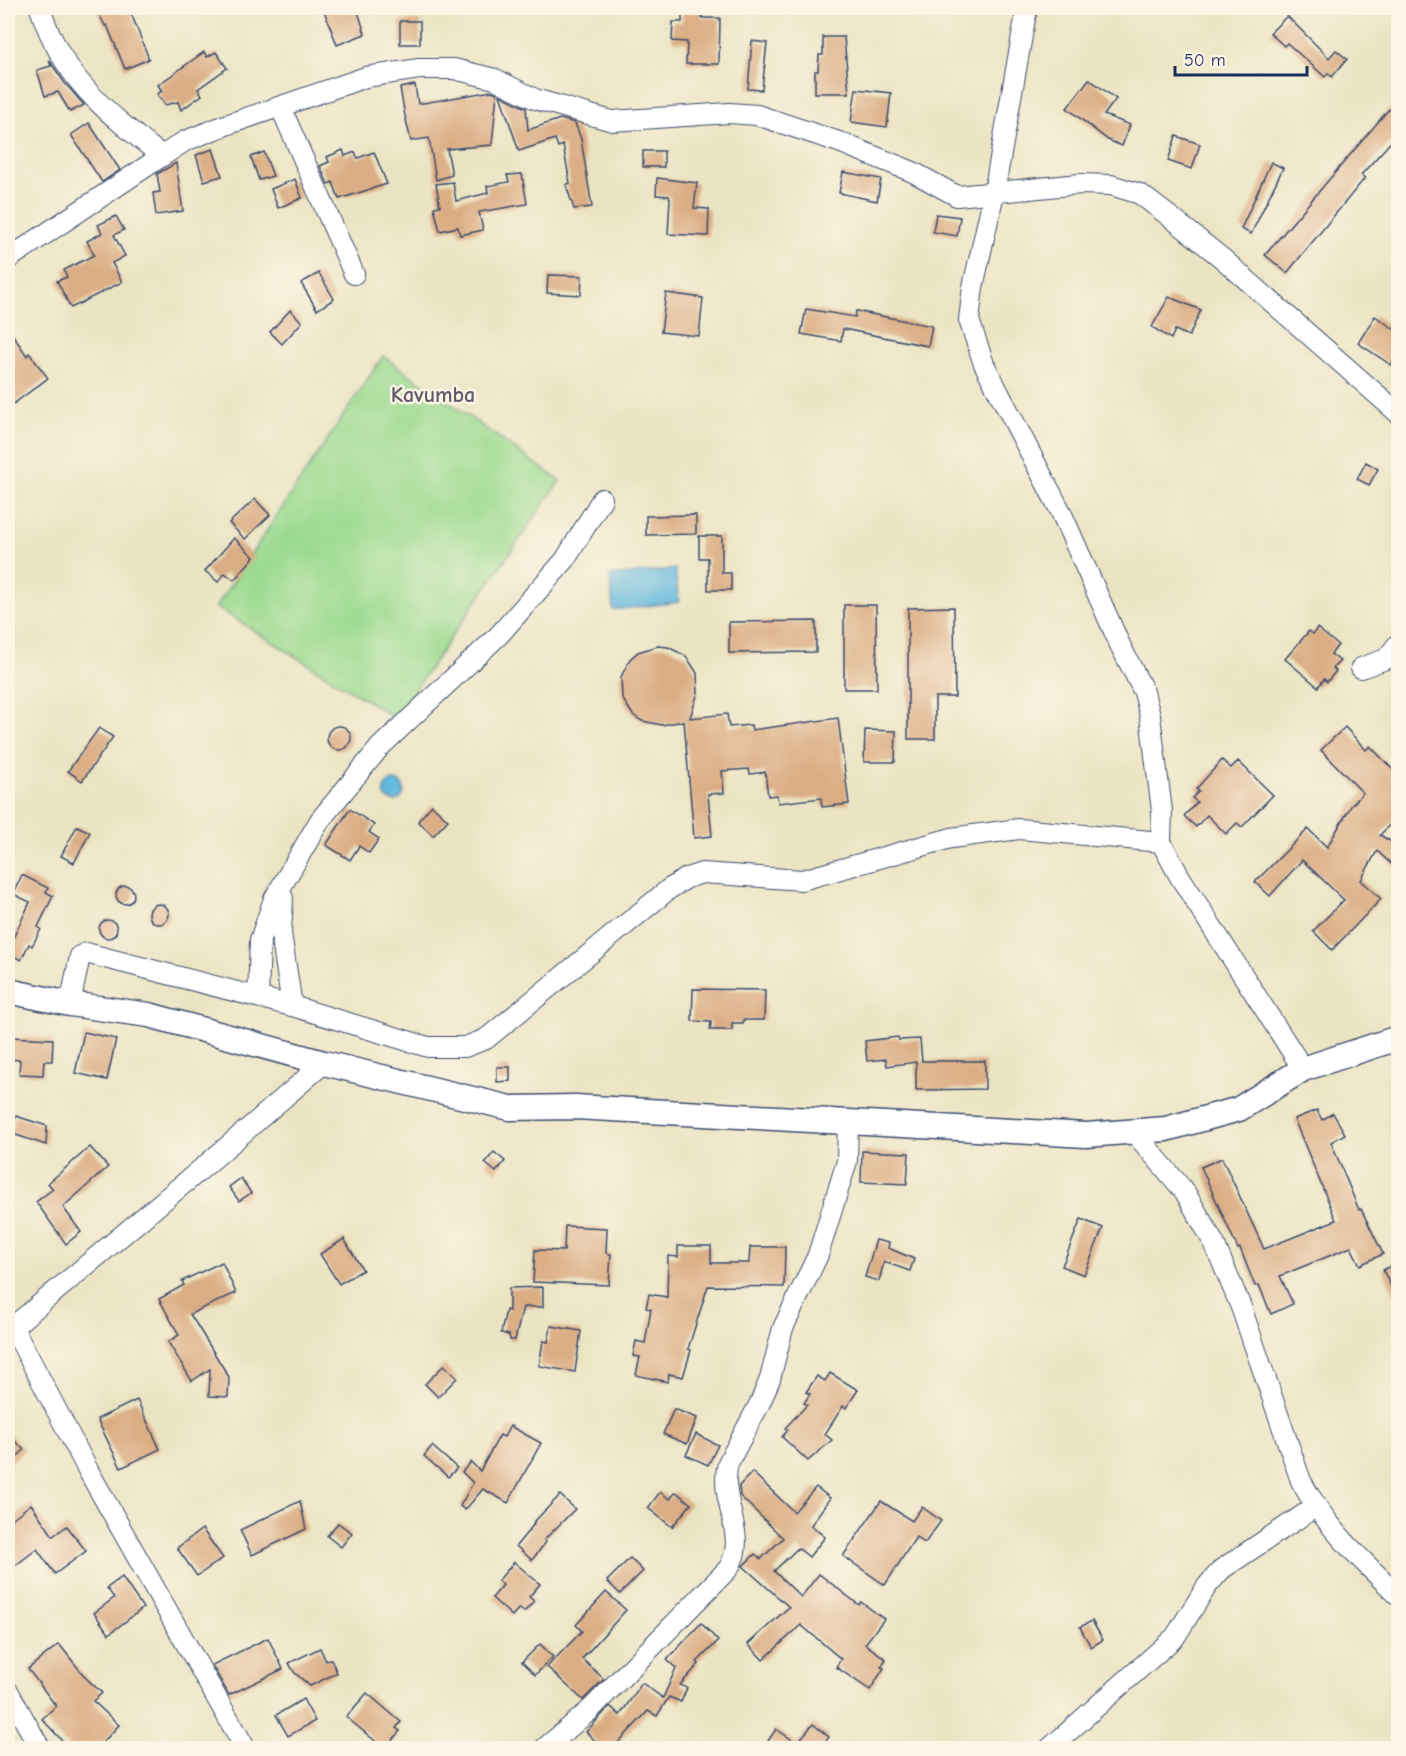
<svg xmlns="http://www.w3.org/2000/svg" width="1406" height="1756" font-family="'Comic Neue',sans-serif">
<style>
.green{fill:#9bda90;stroke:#5b8477;stroke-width:1.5}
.water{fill:#61b8de;stroke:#3e749e;stroke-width:1.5}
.building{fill:#dbad84}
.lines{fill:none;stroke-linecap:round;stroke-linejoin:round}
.minor-casing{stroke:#3a4a6d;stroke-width:22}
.tertiary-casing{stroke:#3a4a6d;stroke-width:27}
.minor{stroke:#fff;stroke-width:20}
.tertiary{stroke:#fff;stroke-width:24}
.labels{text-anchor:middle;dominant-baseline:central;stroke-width:5;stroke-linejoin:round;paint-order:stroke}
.quarter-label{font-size:22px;font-weight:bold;fill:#5e5b6b;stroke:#fcf5e5}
</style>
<rect width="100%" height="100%" fill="#fcf5e5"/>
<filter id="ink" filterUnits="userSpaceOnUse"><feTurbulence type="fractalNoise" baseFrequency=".0167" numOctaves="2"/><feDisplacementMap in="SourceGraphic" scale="12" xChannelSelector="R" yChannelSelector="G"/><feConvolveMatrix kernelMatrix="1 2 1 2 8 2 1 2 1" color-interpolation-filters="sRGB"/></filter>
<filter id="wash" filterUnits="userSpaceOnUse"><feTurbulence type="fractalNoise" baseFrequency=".008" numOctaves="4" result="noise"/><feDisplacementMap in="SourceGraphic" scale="24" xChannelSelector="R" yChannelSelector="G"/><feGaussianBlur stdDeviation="1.35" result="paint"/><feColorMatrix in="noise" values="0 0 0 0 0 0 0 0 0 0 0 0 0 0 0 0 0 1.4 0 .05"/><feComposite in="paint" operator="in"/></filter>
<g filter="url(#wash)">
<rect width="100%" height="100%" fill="#ebe4c3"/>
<polygon class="green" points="383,356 560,481 395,718 216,607"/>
<g class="water">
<polygon points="675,569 679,602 613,610 610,576"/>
<circle cx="394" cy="791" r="10"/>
</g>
<g id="blocks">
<g class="building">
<polygon points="96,8 129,8 149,59 125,69 107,25 105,26"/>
<polygon points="323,8 357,8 365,34 337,45"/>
<polygon points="682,12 702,12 702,18 720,18 719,64 686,64 687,42 672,41 673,22 682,22"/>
<polygon points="1287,16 1329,58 1336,50 1347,59 1332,77 1328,73 1325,77 1287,43 1284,46 1270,33"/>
<rect x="400" y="21" width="20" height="23"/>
<polygon points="823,37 844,37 849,93 815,93 815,71 818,71 819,55 823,55"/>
<polygon points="752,41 767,43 762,90 748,89"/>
<polygon points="204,52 207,57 216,52 227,68 198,89 202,95 181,110 178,102 165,105 157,94 162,91 158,85"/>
<polygon points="49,60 64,82 84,105 70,112 58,92 45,96 37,70 51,66"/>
<polygon points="1089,79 1116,99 1104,115 1130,125 1122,146 1108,140 1067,108"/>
<polygon points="415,85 418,104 492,91 497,93 492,145 447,149 452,175 436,180 429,138 411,141 405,116 400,88"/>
<polygon points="856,89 891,93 887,127 851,122"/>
<polygon points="500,95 526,108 528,130 560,119 575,123 581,139 592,207 574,209 566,185 570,183 563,145 558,147 555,139 519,151"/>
<polygon points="1389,109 1398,117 1398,134 1361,175 1365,178 1287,273 1265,255"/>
<polygon points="89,123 120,170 102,182 71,135"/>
<polygon points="1176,136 1200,144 1192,169 1168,161"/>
<polygon points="213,149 222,176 204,181 196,155"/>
<polygon points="343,150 345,156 355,152 358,158 374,152 387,184 339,199 333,182 328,184 320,166 329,162 327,157"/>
<rect x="643" y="151" width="21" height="16"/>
<polygon points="264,152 273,176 259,180 251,157"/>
<polygon points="1271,162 1283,168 1251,234 1241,229"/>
<polygon points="176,163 183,211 156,215 153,193 160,192 157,174"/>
<polygon points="843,172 881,179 877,201 839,193"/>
<polygon points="522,174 527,204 479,212 483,230 460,235 458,227 440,231 434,207 440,206 436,184 453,182 456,201 488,193 487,186 509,182 507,175"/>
<polygon points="657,178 697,183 694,208 709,209 708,236 668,234 670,199 669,196 656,195"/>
<polygon points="295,179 302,198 278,208 271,189"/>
<polygon points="936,214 960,217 957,236 933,232"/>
<polygon points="116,216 124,230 114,235 125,256 112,263 122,282 71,308 57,281 67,277 64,270 94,255 87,241 102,233 98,225"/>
<polygon points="319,273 334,299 317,310 301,283"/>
<polygon points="548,275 582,276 581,295 547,293"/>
<polygon points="666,293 703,298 699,336 661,332"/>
<polygon points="1169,297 1201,310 1189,336 1175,330 1171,339 1152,327"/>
<polygon points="806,309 855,317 856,311 932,326 928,346 843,329 841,341 801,334"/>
<polygon points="290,310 302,322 282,344 270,332"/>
<polygon points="1375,316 1398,332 1398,353 1391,365 1358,343"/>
<polygon points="8,328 27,356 29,353 48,378 8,408"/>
<polygon points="1366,462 1378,469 1369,485 1357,479"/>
<polygon points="255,499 270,515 245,539 229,523"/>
<polygon points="696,515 696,534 646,535 646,516"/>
<polygon points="699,536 722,536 722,573 731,573 731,590 708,590 708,558 699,558"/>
<polygon points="234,538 254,557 234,580 225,573 218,582 205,571"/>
<polygon points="844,605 876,605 877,689 844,689"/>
<polygon points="954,607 955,697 935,697 935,739 908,739 908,608"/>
<polygon points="816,621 816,652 729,653 729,622"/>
<polygon points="1317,628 1338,645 1331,654 1340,661 1333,668 1336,671 1327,682 1324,679 1318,687 1285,659 1309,631 1313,634"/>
<polygon points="658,646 668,647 686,656 697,673 698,693 690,718 727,714 729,727 751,725 752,730 838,718 849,804 822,807 821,798 778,803 777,795 768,796 765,772 750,774 749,769 722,771 724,793 708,794 712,836 694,838 684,721 662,725 642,721 633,715 622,698 621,677 630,659 638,652"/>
<circle cx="339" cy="738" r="12"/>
<polygon points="1345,727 1366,750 1370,746 1398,775 1398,816 1380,835 1398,846 1398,870 1377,851 1361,880 1381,899 1332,950 1313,931 1344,900 1302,860 1270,896 1255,882 1308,829 1327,847 1351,806 1363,793 1321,750"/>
<polygon points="99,728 113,737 82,781 68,771"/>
<polygon points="865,730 896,731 895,762 864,762"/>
<polygon points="1222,760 1231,768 1238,761 1273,795 1242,827 1237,823 1226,834 1207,815 1196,827 1184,816 1197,802 1192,798 1199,791 1196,789"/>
<polygon points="432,805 448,820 433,836 418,821"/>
<polygon points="350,809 374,825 369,832 379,839 369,853 359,846 350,860 326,845"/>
<polygon points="77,826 90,832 74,863 61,856"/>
<polygon points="22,875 48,888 46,892 53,896 38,927 41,929 32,946 29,944 21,960 8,953 8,949 30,902 13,894"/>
<circle cx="125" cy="895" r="9"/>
<circle cx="159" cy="914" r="10"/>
<circle cx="108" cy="929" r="9"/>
<polygon points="693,989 765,990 764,1020 743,1020 743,1023 732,1023 732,1030 710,1030 711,1022 692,1021"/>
<polygon points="84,1032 116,1039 107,1080 75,1073"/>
<polygon points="8,1037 53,1039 52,1061 44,1061 43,1075 19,1074 20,1060 8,1059"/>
<polygon points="898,1037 899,1040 920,1039 922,1061 985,1061 985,1089 916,1090 916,1062 887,1066 886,1059 867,1061 865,1041"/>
<polygon points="497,1067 510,1067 510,1081 497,1082"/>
<polygon points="1317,1110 1322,1120 1333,1113 1345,1134 1331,1142 1359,1210 1361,1209 1383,1254 1360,1265 1351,1247 1280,1276 1293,1304 1271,1314 1259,1285 1255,1286 1240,1248 1238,1249 1201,1167 1222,1158 1264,1249 1336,1220 1294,1119"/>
<polygon points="16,1116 47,1126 46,1145 10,1133"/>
<polygon points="90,1147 108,1167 63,1207 81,1232 66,1244 36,1202 53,1189 48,1183"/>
<polygon points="862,1151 909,1153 907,1184 861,1182"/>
<polygon points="494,1152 505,1161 496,1172 485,1163"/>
<polygon points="241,1178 251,1193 239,1201 229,1187"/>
<polygon points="1081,1219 1103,1228 1084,1275 1062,1266"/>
<polygon points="565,1226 607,1228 606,1253 611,1254 609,1285 533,1282 535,1250 564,1251"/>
<polygon points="344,1239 363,1270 339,1284 320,1254"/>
<polygon points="876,1240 889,1243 888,1248 914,1259 910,1271 884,1262 879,1281 865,1277"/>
<polygon points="678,1246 711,1246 711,1263 749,1263 750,1247 785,1247 784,1287 708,1286 688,1349 691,1350 683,1377 669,1374 668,1382 636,1375 640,1357 633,1356 636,1341 645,1343 651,1309 646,1308 649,1294 667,1297 668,1256 678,1257"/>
<polygon points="222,1262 236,1293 190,1314 229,1377 228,1397 209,1396 210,1369 192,1381 168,1342 179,1335 159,1299 184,1285 182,1281"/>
<polygon points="1398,1262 1398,1301 1383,1270"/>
<polygon points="543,1287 543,1307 523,1307 515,1340 510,1340 509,1335 501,1333 506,1310 509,1311 509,1288"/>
<polygon points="551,1326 581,1331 575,1372 539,1366 543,1341 548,1342"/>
<polygon points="444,1365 457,1378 438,1397 425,1384"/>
<polygon points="830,1373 858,1390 846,1408 843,1406 825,1434 832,1440 808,1461 782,1437 788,1430 785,1428 807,1405 804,1403 810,1394 806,1392 817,1376 825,1381"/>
<polygon points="137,1400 160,1449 121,1468 97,1419"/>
<polygon points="674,1409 697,1418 687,1444 663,1434"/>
<polygon points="510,1426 541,1443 508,1503 483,1489 465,1510 460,1506 473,1483 462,1472 471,1462 480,1471 500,1435 504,1437"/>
<polygon points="8,1433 24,1450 8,1466"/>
<polygon points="696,1434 718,1445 708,1465 686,1455"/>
<polygon points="432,1446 457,1468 448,1477 424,1456"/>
<polygon points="752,1472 794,1512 816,1487 830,1498 811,1525 825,1537 809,1557 798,1548 774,1571 801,1597 819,1574 859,1605 861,1602 884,1619 865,1644 886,1659 881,1667 884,1668 870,1690 836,1667 841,1659 801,1625 763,1660 748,1644 789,1607 743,1566 755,1554 761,1559 783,1538 740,1496 739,1486"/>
<polygon points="660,1492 670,1499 676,1492 691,1504 672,1527 648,1508"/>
<polygon points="560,1495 575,1509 544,1540 546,1542 532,1560 516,1546 534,1524 533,1523"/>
<polygon points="300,1501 306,1529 252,1555 240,1530"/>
<polygon points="881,1501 912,1521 922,1507 941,1521 925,1543 916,1537 885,1585 843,1556"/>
<polygon points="31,1504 53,1536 67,1526 86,1551 55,1574 37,1549 8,1571 8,1522"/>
<polygon points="338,1523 352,1533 341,1547 327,1536"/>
<polygon points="202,1529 223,1558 197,1576 177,1548"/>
<polygon points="630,1558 643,1571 620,1594 607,1581"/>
<polygon points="514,1562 540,1584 529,1597 534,1601 524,1612 519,1608 512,1616 492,1598 503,1585 498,1581"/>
<polygon points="122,1577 143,1608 109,1634 94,1613 114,1598 107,1588"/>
<polygon points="606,1592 626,1610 582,1659 604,1679 583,1700 547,1667 582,1631 576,1625"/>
<polygon points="1092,1621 1103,1640 1091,1647 1080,1627"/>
<polygon points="701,1623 718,1641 697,1662 699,1664 680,1685 687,1688 681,1702 669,1697 657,1716 648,1711 612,1749 604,1749 586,1732 610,1706 620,1715 642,1683 663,1698 676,1668 667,1660"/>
<polygon points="268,1638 283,1669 229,1695 212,1665"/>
<polygon points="59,1644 86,1678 102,1693 93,1701 119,1725 97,1749 70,1749 42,1719 56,1706 28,1669"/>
<polygon points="540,1644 553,1657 535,1675 522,1662"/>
<polygon points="320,1648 326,1661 331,1659 337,1673 310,1686 294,1672 289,1663"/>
<polygon points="367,1693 401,1722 396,1728 400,1731 385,1749 346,1717"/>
<polygon points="303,1699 315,1721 288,1736 276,1715"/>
<polygon points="813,1724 829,1737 820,1749 780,1749 768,1741 776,1729 797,1743"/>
</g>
</g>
</g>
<g filter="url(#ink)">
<use href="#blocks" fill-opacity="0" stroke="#3a4a6d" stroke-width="1.5"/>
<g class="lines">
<defs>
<g id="minor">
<path d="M40,8C62,78 106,112 162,156L185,141L223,126L366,77L419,69H454L495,79L535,99L612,121L729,113L757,115L839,142L913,172L957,196L1080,184L1111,185L1140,194L1173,219L1223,259L1398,413"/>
<polyline points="1027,8 994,193 973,287 969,320 984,364 1061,512 1120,645 1144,692 1150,716 1162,811 1161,842 1180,877 1303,1069"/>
<polyline points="281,108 354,274"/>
<polyline points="8,259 162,156"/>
<polyline points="1361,668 1386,659 1398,644"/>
<polyline points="283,898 281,933 292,1006"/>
<polyline points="258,997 260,940 274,899 320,820 380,747 499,635 565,560 602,499"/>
<polyline points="70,1004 80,956 86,953 292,1006 428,1047 465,1047 486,1039 669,889 687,878 702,873 802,880 951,838 1019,829 1161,842"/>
<path d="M1134,1132L1185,1192L1214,1243L1241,1307L1301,1481C1325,1526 1361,1560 1398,1595"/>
<polyline points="13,1327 89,1472 245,1748"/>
<polyline points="8,1331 206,1165 324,1063"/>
<polyline points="8,1691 40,1748"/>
<path d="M545,1748L589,1711L728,1569C750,1536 718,1503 728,1463L760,1403L770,1379L783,1328L818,1255L847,1161L848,1123"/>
<polyline points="1050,1748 1175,1637 1207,1586 1222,1569 1315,1507"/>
</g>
<polyline id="tertiary" points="8,991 70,1004 149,1015 324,1063 510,1108 575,1107 1086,1135 1166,1129 1239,1109 1303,1069 1398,1038"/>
</defs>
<use href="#minor" class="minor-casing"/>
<use href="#tertiary" class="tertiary-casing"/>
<use href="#minor" class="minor"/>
<use href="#tertiary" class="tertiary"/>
</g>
</g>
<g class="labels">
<g class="quarter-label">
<text x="433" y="395">Kavumba</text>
</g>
</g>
<rect width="1406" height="1756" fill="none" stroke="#fcf5e5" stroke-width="30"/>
<path d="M1175 66v9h132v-9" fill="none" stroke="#1b2f5e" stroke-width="3"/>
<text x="1184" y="66" font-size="18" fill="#1b2f5e" stroke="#fcf5e5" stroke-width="4.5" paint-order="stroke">50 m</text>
</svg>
